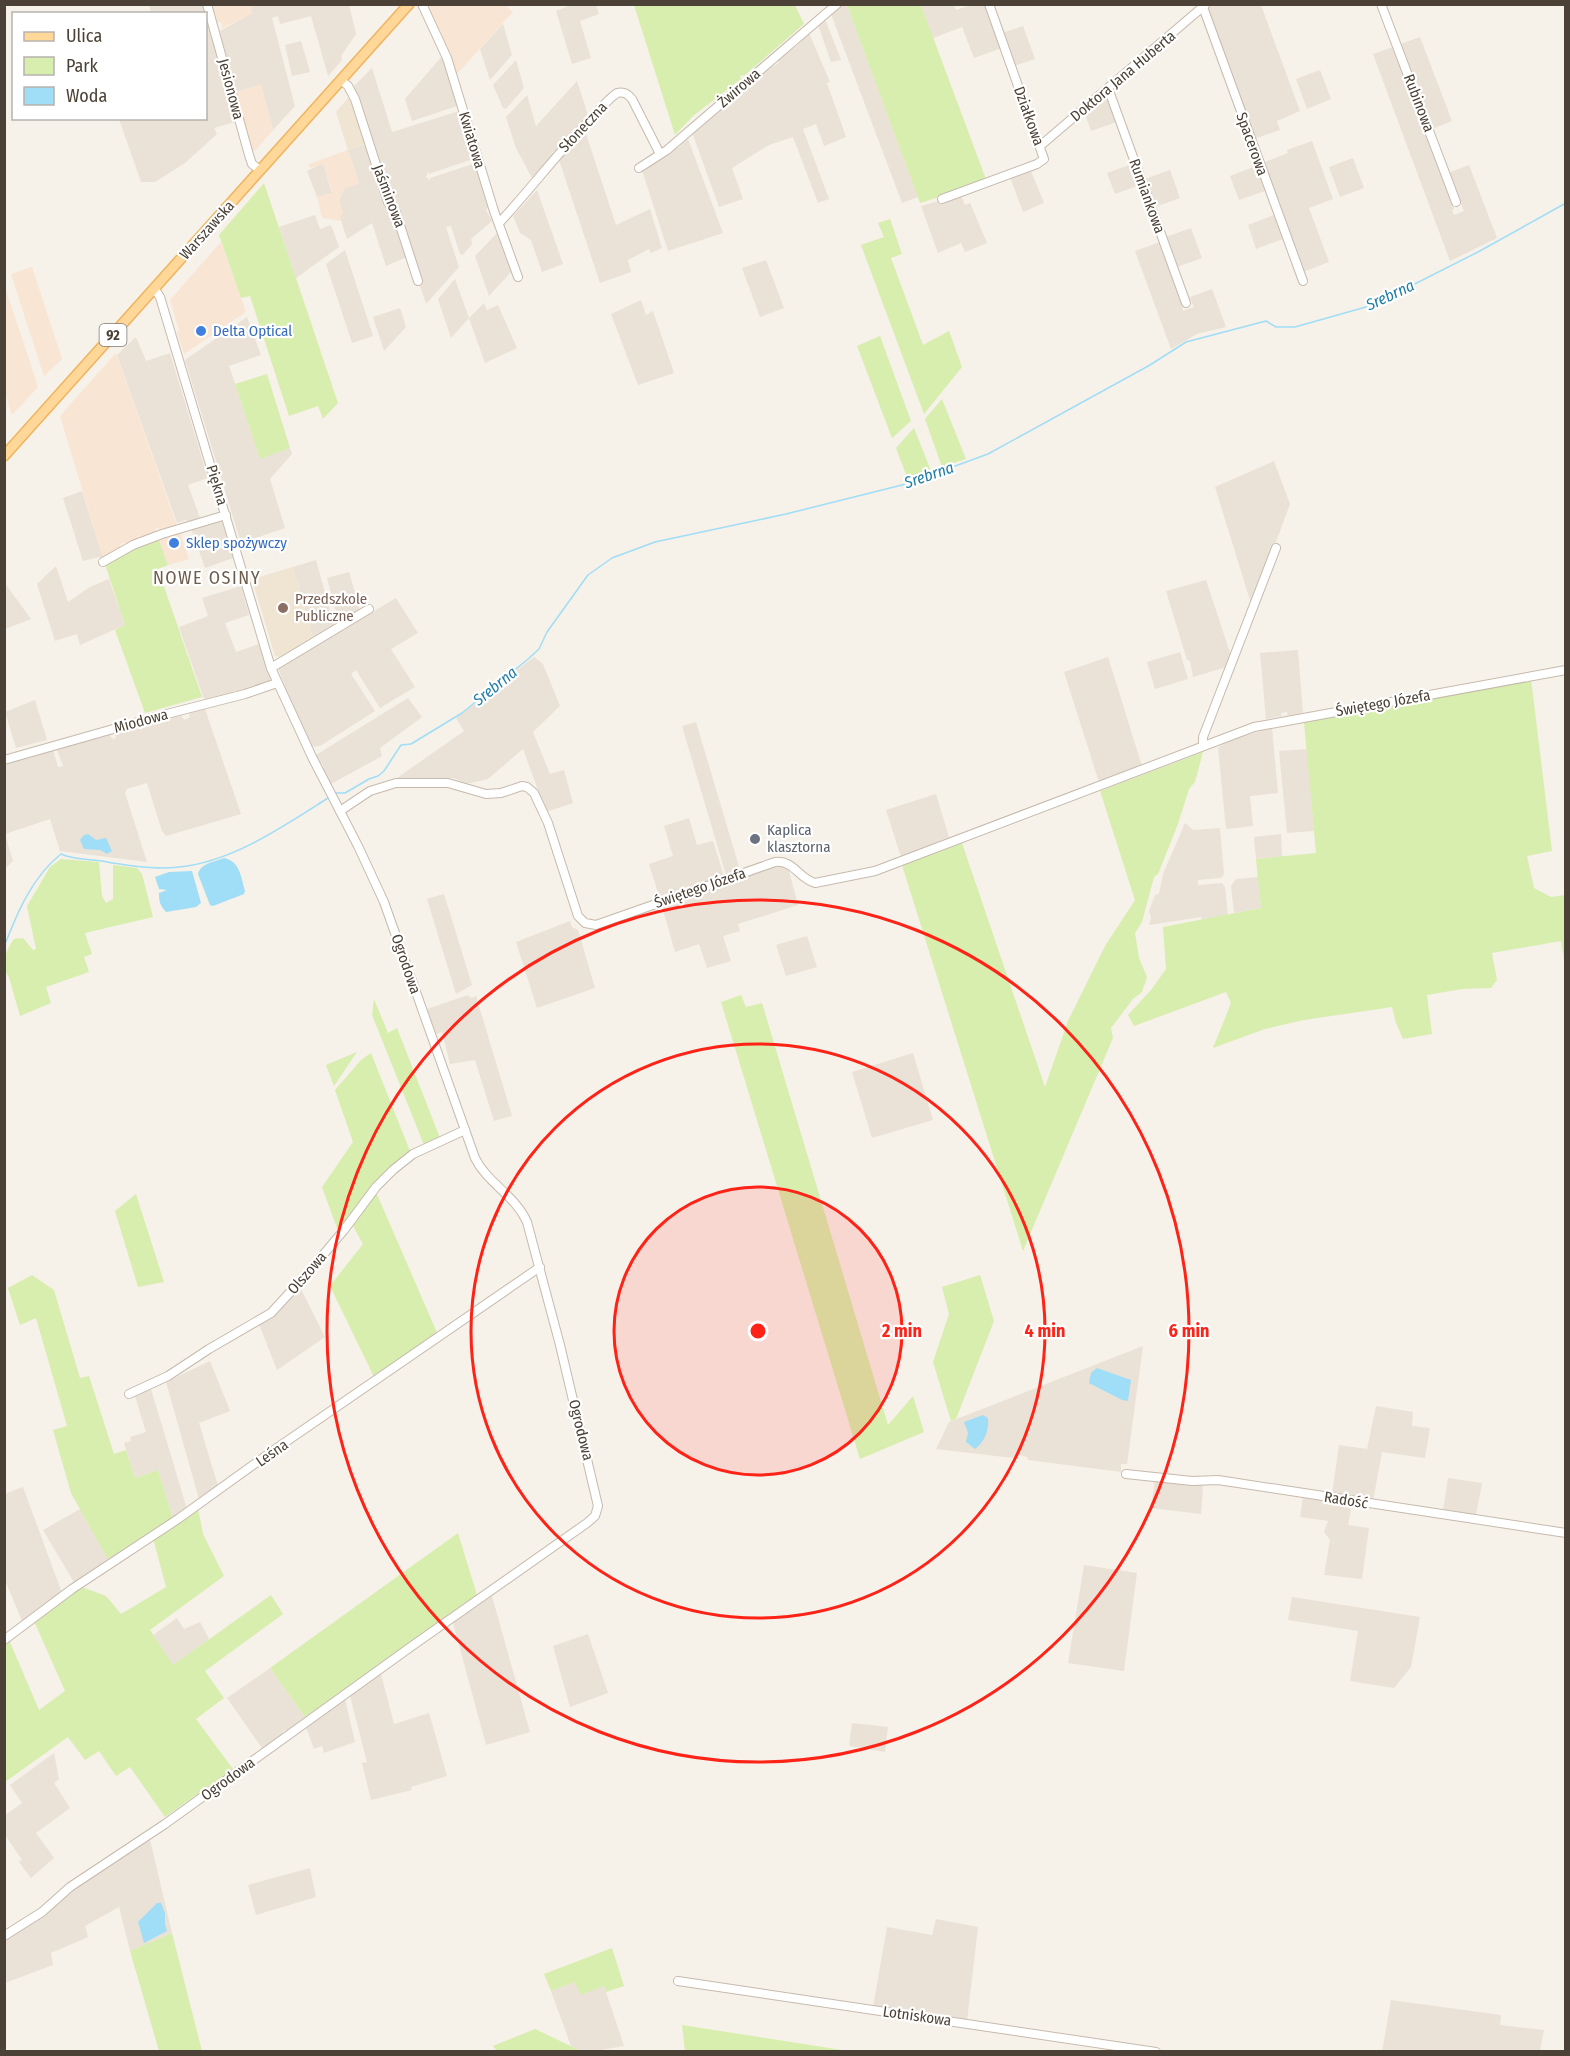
<svg xmlns="http://www.w3.org/2000/svg" width="1570" height="2056" font-family="'Fira Sans Condensed',sans-serif">
<style>
.residential{fill:#eae2d7}
.commercial{fill:#f9e5d3}
.education{fill:#f0e4d2}
.green{fill:#d8eeae}
.water{fill:#a0ddf7}
.lines{fill:none;stroke-linecap:round;stroke-linejoin:round}
.stream{stroke:#a0ddf7;stroke-width:1.5}
.minor-casing{stroke:#c6baad;stroke-width:10}
.major-casing{stroke:#efb45e;stroke-width:12}
.minor{stroke:#fff;stroke-width:8}
.major{stroke:#ffd799;stroke-width:9}
.ring{fill:none;stroke:#ff2217;stroke-width:3}
.shop-dot{fill:#3f7fe0;stroke:#fff;stroke-width:2}
.education-dot{fill:#8d6e63;stroke:#fff;stroke-width:2}
.worship-dot{fill:#6b7280;stroke:#fff;stroke-width:2}
.labels{text-anchor:middle;dominant-baseline:central;stroke-width:4.5;stroke-linejoin:round;paint-order:stroke}
.shield{fill:#fff;stroke:#817a72;stroke-width:1.5}
.shield-label{font-size:14px;font-weight:bold;fill:#4b4136}
.street-label{font-size:15px;fill:#4b4136;stroke:#fff}
.shop-label{font-size:15px;fill:#366cbe;stroke:#fff;text-anchor:start}
.education-label{font-size:15px;fill:#785e54;stroke:#fff;text-anchor:start}
.worship-label{font-size:15px;fill:#5b616d;stroke:#fff;text-anchor:start}
.water-label{font-size:16px;font-style:italic;fill:#217da7;stroke:#fff}
.quarter-label{font-size:18px;letter-spacing:1.5px;fill:#6e5d4c;stroke:#fff}
.centre{fill:#ff2217;stroke:#fff;stroke-width:3}
.ring-label{font-size:18px;text-anchor:middle;font-weight:bold;fill:#ff2217;stroke:#fff;stroke-width:4.5;stroke-linejoin:round;paint-order:stroke}
</style>
<rect width="100%" height="100%" fill="#f6f1e9"/>
<g class="residential">
<polygon points="349,4 356,34 341,56 342,60 328,76 311,16 280,24 278,16 272,18 295,106 273,130 261,85 235,92 220,31 252,13 250,8 255,5"/>
<polygon points="149,5 203,5 205,13 151,13"/>
<polygon points="571,5 596,5 599,14 580,21 591,58 572,64 556,11"/>
<polygon points="847,5 918,197 902,203 831,14 840,7"/>
<polygon points="921,5 954,5 956,10 971,5 985,5 989,13 987,15 991,19 1002,48 974,58 962,27 933,38"/>
<polygon points="1211,5 1261,5 1300,111 1277,121 1280,130 1253,139 1207,13 1208,7"/>
<polygon points="206,15 235,122 214,128 217,134 185,163 155,182 141,182 119,119 206,118"/>
<polygon points="825,19 841,60 831,62 818,25"/>
<polygon points="503,24 512,55 490,80 480,49"/>
<polygon points="1023,26 1035,59 1014,66 1002,33"/>
<polygon points="809,33 830,82 827,83 846,137 824,146 816,124 803,129 829,199 818,203 793,137 769,145 732,168 743,199 719,207 693,135 695,130 702,127 703,123 741,91 746,91 748,85 757,77 759,79 762,78 762,72 779,63 778,60 797,46"/>
<polygon points="1420,37 1452,121 1432,129 1400,44"/>
<polygon points="301,41 310,72 292,76 285,45"/>
<polygon points="1393,47 1454,209 1452,210 1454,215 1464,211 1448,173 1469,165 1497,238 1450,261 1373,54"/>
<polygon points="443,55 458,103 457,106 412,121 405,99"/>
<polygon points="516,60 524,88 506,109 503,108 493,85"/>
<polygon points="372,68 392,132 459,111 461,112 475,157 473,159 429,174 428,172 426,177 430,180 430,178 473,164 476,166 489,206 486,210 492,221 471,239 472,244 463,255 460,254 451,226 446,227 459,267 426,304 354,86"/>
<polygon points="1320,70 1331,99 1307,109 1296,79"/>
<polygon points="577,81 588,115 557,150 552,152 553,154 532,178 516,148 506,117 527,95 536,126"/>
<polygon points="1105,97 1108,97 1117,122 1091,131 1085,114"/>
<polygon points="584,128 616,225 650,209 662,248 651,253 649,249 628,260 631,272 600,283 558,157"/>
<polygon points="688,139 723,233 668,251 642,170 669,151 678,148"/>
<polygon points="1312,141 1333,199 1309,208 1329,262 1303,272 1262,163 1288,153 1287,150"/>
<polygon points="367,144 388,212 394,215 407,257 386,266 372,223 347,239 340,217 339,200 345,188 359,183 348,150"/>
<polygon points="1353,158 1364,188 1340,197 1329,167"/>
<polygon points="323,163 332,193 317,197 307,171"/>
<polygon points="1132,164 1140,185 1115,194 1107,173"/>
<polygon points="1256,166 1265,191 1239,200 1230,176"/>
<polygon points="1170,170 1180,198 1155,207 1145,179"/>
<polygon points="1031,171 1044,203 1023,212 1010,177"/>
<polygon points="537,190 563,264 542,272 531,240 520,233 513,216"/>
<polygon points="960,193 965,205 970,203 987,243 965,252 961,243 938,253 921,206 939,201 943,204 947,203 948,199"/>
<polygon points="315,215 320,229 331,225 339,247 296,278 279,227"/>
<polygon points="1274,215 1283,239 1256,249 1248,225"/>
<polygon points="1191,228 1202,258 1177,267 1166,237"/>
<polygon points="498,232 512,271 489,296 475,256"/>
<polygon points="1160,242 1180,298 1183,311 1194,307 1190,297 1212,289 1226,327 1197,334 1171,349 1135,251"/>
<polygon points="345,250 373,336 352,343 326,264"/>
<polygon points="766,260 784,308 760,317 742,268"/>
<polygon points="455,279 469,318 484,303 487,310 498,305 517,348 485,363 469,318 451,338 438,299"/>
<polygon points="641,300 646,315 653,311 674,373 638,385 611,314"/>
<polygon points="400,308 406,327 384,351 373,317"/>
<polygon points="247,317 261,355 229,366 260,458 290,448 292,454 270,479 285,528 241,543 185,360"/>
<polygon points="136,337 146,361 170,353 208,478 188,485 200,518 189,522 186,520 177,523 117,355"/>
<polygon points="1274,461 1290,504 1252,607 1215,487"/>
<polygon points="82,491 103,558 99,557 83,561 63,498"/>
<polygon points="214,521 222,522 233,558 205,568 191,528"/>
<polygon points="316,560 334,626 313,638 293,567"/>
<polygon points="56,566 68,602 90,587 109,579 125,625 80,645 77,634 55,641 37,584"/>
<polygon points="349,572 360,610 339,623 327,578"/>
<polygon points="1206,580 1231,656 1227,667 1193,677 1190,661 1187,660 1166,591"/>
<polygon points="4,582 31,619 5,629 4,629"/>
<polygon points="241,586 249,615 225,623 236,652 259,644 271,679 265,684 240,691 233,691 233,693 223,696 221,695 212,699 204,699 179,627 208,616 202,598"/>
<polygon points="396,598 418,633 391,649 415,687 380,708 356,670 351,674 375,711 320,746 311,747 293,707 278,668"/>
<polygon points="1298,650 1303,713 1288,716 1287,712 1281,713 1282,716 1266,719 1260,653"/>
<polygon points="1180,652 1188,679 1155,689 1147,662"/>
<polygon points="534,657 543,664 560,706 533,732 550,774 564,770 573,803 546,812 523,749 488,779 466,784 454,778 397,778 464,731 456,718"/>
<polygon points="1108,657 1142,766 1100,781 1098,779 1064,672"/>
<polygon points="408,698 422,717 380,748 382,756 331,784 323,769 324,767 316,755"/>
<polygon points="35,700 47,740 16,748 5,712"/>
<polygon points="205,709 241,814 166,836 162,831 147,783 127,789 125,793 147,862 60,851 50,819 5,834 13,861 5,869 4,765 16,760 31,758 33,755 53,750 58,767 63,766 57,750 63,747 110,735 112,739 116,738 115,733 181,715 184,720 189,718 190,713"/>
<polygon points="696,722 740,870 726,875 682,726"/>
<polygon points="1272,728 1278,793 1250,796 1253,826 1226,829 1218,748 1223,744 1244,736"/>
<polygon points="1307,749 1314,831 1287,833 1279,751"/>
<polygon points="936,794 949,837 901,857 886,810"/>
<polygon points="689,818 697,845 713,841 724,876 660,899 649,864 673,856 664,826"/>
<polygon points="1185,823 1193,830 1220,828 1224,874 1221,878 1198,880 1198,885 1222,883 1225,887 1228,915 1202,920 1201,917 1150,925 1149,925 1151,917 1149,911 1155,895 1159,894 1163,874"/>
<polygon points="1281,834 1282,857 1256,859 1254,837"/>
<polygon points="780,865 788,867 798,905 738,924 740,931 723,936 731,961 707,968 699,944 675,952 662,906"/>
<polygon points="1258,877 1261,908 1234,913 1231,886 1236,879"/>
<polygon points="444,894 472,985 456,994 427,899"/>
<polygon points="570,921 572,927 578,930 595,988 537,1008 516,942"/>
<polygon points="807,936 817,967 786,976 776,945"/>
<polygon points="468,995 471,998 476,996 512,1116 494,1121 475,1060 450,1064 442,1032 436,1034 427,1009"/>
<polygon points="913,1053 933,1120 872,1138 852,1072"/>
<polygon points="300,1287 325,1337 277,1370 259,1324 277,1312"/>
<polygon points="1143,1346 1127,1464 1121,1464 1121,1472 1028,1460 1027,1457 1017,1454 1013,1458 936,1449 949,1422"/>
<polygon points="210,1361 230,1411 199,1423 218,1486 199,1499 166,1382"/>
<polygon points="151,1389 187,1509 173,1519 158,1470 135,1478 124,1443 131,1441 130,1437 146,1432 135,1396"/>
<polygon points="1376,1406 1413,1412 1412,1426 1430,1428 1425,1458 1382,1452 1373,1501 1332,1494 1339,1445 1367,1449"/>
<polygon points="1448,1478 1482,1483 1476,1515 1443,1511"/>
<polygon points="1155,1479 1203,1485 1201,1514 1151,1508"/>
<polygon points="23,1487 62,1593 22,1621 5,1580 4,1494"/>
<polygon points="1303,1497 1352,1504 1348,1525 1369,1528 1362,1579 1324,1575 1330,1540 1324,1532 1328,1521 1300,1517"/>
<polygon points="80,1509 108,1559 75,1584 43,1530"/>
<polygon points="1084,1565 1137,1573 1124,1671 1068,1663"/>
<polygon points="492,1596 530,1732 486,1745 453,1623"/>
<polygon points="1292,1597 1420,1617 1411,1667 1394,1688 1350,1681 1358,1631 1288,1620"/>
<polygon points="177,1618 184,1629 200,1622 209,1639 173,1666 153,1635"/>
<polygon points="588,1634 608,1693 570,1707 553,1646"/>
<polygon points="270,1668 305,1717 286,1731 284,1730 280,1736 262,1748 227,1698"/>
<polygon points="381,1674 394,1724 429,1713 447,1776 411,1787 412,1790 371,1800 362,1763 367,1762 350,1696"/>
<polygon points="345,1699 355,1742 324,1753 322,1746 314,1749 306,1727"/>
<polygon points="852,1723 888,1727 885,1752 849,1746"/>
<polygon points="54,1753 59,1779 54,1783 70,1808 36,1833 54,1858 31,1878 19,1862 22,1860 5,1835 4,1816 22,1803 10,1785"/>
<polygon points="150,1840 172,1933 130,1951 119,1907 85,1926 88,1937 51,1953 53,1965 5,1983 5,1938 61,1897"/>
<polygon points="310,1868 316,1897 256,1915 248,1885"/>
<polygon points="936,1919 978,1927 967,2021 873,2007 887,1927 932,1935"/>
<polygon points="575,1982 604,1986 624,2046 589,2052 581,2051 571,2046 551,1991"/>
<polygon points="1391,2000 1501,2015 1500,2025 1544,2030 1540,2051 1382,2052"/>
</g>
<g class="commercial">
<polygon points="212,5 212,4 255,5 250,8 252,13 223,28 221,22 216,22"/>
<polygon points="428,5 505,5 513,12 456,75 444,40"/>
<polygon points="261,85 273,130 256,150 252,152 235,92"/>
<polygon points="348,150 359,184 345,188 339,200 343,212 340,217 341,221 322,218 317,197 332,193 332,190 323,164 310,168 309,164"/>
<polygon points="221,242 246,312 184,354 177,332 179,330 170,300"/>
<polygon points="32,267 62,359 44,376 11,274"/>
<polygon points="4,284 38,387 12,415 5,393"/>
<polygon points="116,353 177,526 161,530 157,527 153,533 139,537 127,544 122,542 119,548 103,558 60,416"/>
<polygon points="180,532 189,559 168,565 158,538"/>
</g>
<g class="education">
<polygon points="349,97 367,144 348,150 336,112"/>
<polygon points="293,567 313,638 280,657 275,656 252,579"/>
</g>
<g class="green">
<polygon points="634,5 795,5 804,24 745,75 740,76 741,79 693,116 675,135"/>
<polygon points="847,5 921,5 987,182 920,203"/>
<polygon points="264,183 338,403 323,419 318,406 289,416 250,296 241,298 219,235"/>
<polygon points="890,219 902,254 891,258 923,345 949,331 962,367 924,414 861,245 884,237 878,223"/>
<polygon points="880,336 911,421 892,438 857,346"/>
<polygon points="267,374 290,448 260,459 235,384"/>
<polygon points="942,399 966,459 942,467 925,419"/>
<polygon points="914,428 931,471 908,480 896,448"/>
<polygon points="158,538 168,565 158,569 202,697 145,713 115,630 125,625 105,564 128,549"/>
<polygon points="1531,679 1552,851 1527,856 1534,888 1551,897 1565,895 1565,966 1561,941 1492,953 1497,980 1491,988 1462,989 1427,995 1432,1034 1403,1039 1396,1023 1392,1007 1304,1020 1265,1029 1213,1048 1231,1003 1226,992 1134,1026 1128,1015 1151,990 1166,969 1163,927 1261,908 1256,859 1316,853 1304,722"/>
<polygon points="1203,752 1195,782 1189,789 1178,824 1158,874 1154,877 1142,922 1135,933 1139,958 1147,977 1142,992 1133,999 1111,1028 1113,1038 1023,1251 902,865 962,843 1045,1087 1068,1021 1105,946 1135,900 1100,791"/>
<path d="M61,859L99,862L102,896L106,903L113,899V865L137,868L142,874L153,917L85,933L92,954L84,957L89,972L46,987L51,1003L20,1016L9,977C0,965 6,950 14,939L23,938L33,950L36,949L27,906L50,867Z"/>
<polygon points="741,995 746,1007 762,1003 888,1425 913,1396 924,1432 860,1459 721,1002"/>
<polygon points="374,999 388,1033 397,1028 440,1138 424,1145 372,1015"/>
<polygon points="357,1052 334,1086 326,1065"/>
<polygon points="371,1053 410,1151 370,1190 338,1231 322,1187 353,1142 335,1090 361,1060"/>
<polygon points="376,1192 438,1335 375,1379 330,1286 363,1244 352,1224"/>
<polygon points="136,1194 164,1282 138,1287 115,1211"/>
<polygon points="32,1275 54,1290 80,1378 89,1376 114,1454 126,1450 135,1478 158,1470 173,1519 110,1563 71,1493 53,1430 67,1426 36,1318 20,1325 8,1288"/>
<polygon points="980,1275 994,1321 956,1419 951,1421 933,1362 949,1314 942,1287"/>
<polygon points="198,1508 203,1534 224,1576 150,1630 173,1665 271,1595 283,1614 205,1671 224,1698 196,1719 233,1769 165,1817 130,1767 116,1776 99,1751 85,1760 68,1737 5,1782 4,1643 9,1640 39,1710 65,1691 34,1621 82,1587 106,1596 121,1614 166,1587 153,1538"/>
<polygon points="458,1533 477,1595 305,1717 270,1668"/>
<polygon points="172,1933 202,2051 159,2051 130,1951"/>
<polygon points="612,1948 624,1986 606,1992 604,1986 580,1995 575,1982 551,1991 544,1974"/>
<polygon points="682,2025 848,2051 685,2051"/>
<polygon points="535,2029 581,2051 497,2051 493,2046"/>
</g>
<g class="water">
<polygon points="88,834 96,840 106,838 112,851 107,854 100,850 84,849 80,840 84,835"/>
<path d="M224,858C240,861 241,877 245,891L244,894L213,906L210,905L198,874C201,863 214,862 224,858Z"/>
<path d="M192,871L201,903L196,907L166,912C160,905 159,902 159,893L167,890L159,889L155,877L169,872Z"/>
<polygon points="1097,1368 1131,1380 1128,1401 1122,1400 1089,1383 1091,1373"/>
<path d="M983,1415L988,1418C989,1431 985,1441 975,1449L966,1442L968,1433L964,1422Z"/>
<polygon points="157,1903 161,1903 165,1913 165,1924 167,1931 144,1943 138,1922"/>
</g>
<g class="lines">
<g class="stream">
<polyline points="335,793 345,793 369,779 378,776 384,771 401,745 411,744 462,713 527,660 539,649 547,632 588,575 612,558 655,542 786,514 906,484 988,454 1150,365 1186,342 1266,321 1276,327 1295,327 1373,305 1478,252 1566,203"/>
<path d="M4,947C17,913 32,877 61,854C74,860 88,859 102,861C123,865 157,870 179,867C232,862 284,826 328,798"/>
</g>
<defs>
<g id="minor">
<polyline points="207,4 249,155 252,164 260,170"/>
<polyline points="422,4 447,58 494,211 518,277"/>
<polyline points="1381,4 1456,202"/>
<polyline points="1203,7 1303,281"/>
<polyline points="341,80 348,86 355,99 388,202 396,213 418,281"/>
<polyline points="1108,88 1186,303"/>
<polyline points="1040,146 1205,5"/>
<polyline points="639,168 667,150 837,4"/>
<polyline points="942,199 1037,164 1044,159 989,4"/>
<path d="M499,223C531,189 558,152 591,119C599,110 607,100 617,93C624,91 628,94 632,99L660,154"/>
<polyline points="103,562 133,545 162,534 226,515"/>
<polyline points="271,668 369,609"/>
<polyline points="1203,746 1203,737 1276,548"/>
<polyline points="4,760 159,716 245,694 277,683"/>
<path d="M340,811L370,791L396,783H448L486,794L501,793L522,786L527,787L534,793L548,823L578,916L585,923L596,925L775,862C794,860 798,878 815,883L875,871L1254,727L1566,670"/>
<polyline points="129,1394 168,1376 209,1349 271,1313 307,1274 344,1230 376,1187 393,1170 413,1154 465,1130"/>
<polyline points="1126,1474 1192,1481 1218,1480 1566,1533"/>
<polyline points="4,1640 72,1589 178,1519 274,1450 540,1267"/>
<path d="M4,1936L42,1912L70,1887L165,1824L412,1646L587,1523L595,1516L598,1506L560,1345L527,1222C515,1195 487,1183 475,1158L384,902L358,846L312,757L271,668L160,297L154,288"/>
<polyline points="678,1981 1156,2052"/>
</g>
<polyline id="major" points="4,456 409,4"/>
</defs>
<use href="#minor" class="minor-casing"/>
<use href="#major" class="major-casing"/>
<use href="#minor" class="minor"/>
<use href="#major" class="major"/>
</g>
<circle cx="758" cy="1331" r="144" fill="#ff2217" fill-opacity=".12"/>
<g class="ring">
<circle cx="758" cy="1331" r="144"/>
<circle cx="758" cy="1331" r="287"/>
<circle cx="758" cy="1331" r="431"/>
</g>
<g class="shop-dot">
<circle cx="201" cy="331" r="6"/>
<circle cx="174" cy="543" r="6"/>
</g>
<circle class="education-dot" cx="283" cy="608" r="6"/>
<circle class="worship-dot" cx="755" cy="839" r="6"/>
<g class="labels">
<rect class="shield" x="99.5" y="324" width="27" height="22" rx="4.5"/>
<g class="shield-label">
<text x="113" y="335">92</text>
</g>
<g class="street-label">
<text transform="translate(1123 76) rotate(-40)">Doktora Jana Huberta</text>
<text transform="translate(739 88) rotate(-41)">Żwirowa</text>
<text transform="translate(231 89) rotate(75)">Jesionowa</text>
<text transform="translate(1419 103) rotate(69)">Rubinowa</text>
<text transform="translate(1029 116) rotate(70)">Działkowa</text>
<text transform="translate(583 127) rotate(-47)">Słoneczna</text>
<text transform="translate(472 140) rotate(73)">Kwiatowa</text>
<text transform="translate(1252 144) rotate(70)">Spacerowa</text>
<text transform="translate(389 196) rotate(69)">Jaśminowa</text>
<text transform="translate(1147 196) rotate(70)">Rumiankowa</text>
<text transform="translate(207 230) rotate(-48)">Warszawska</text>
<text transform="translate(217 485) rotate(73)">Piękna</text>
<text transform="translate(1383 703) rotate(-10)">Świętego Józefa</text>
<text transform="translate(141 721) rotate(-15)">Miodowa</text>
<text transform="translate(700 888) rotate(-19)">Świętego Józefa</text>
<text transform="translate(406 964) rotate(71)">Ogrodowa</text>
<text transform="translate(307 1273) rotate(-49)">Olszowa</text>
<text transform="translate(581 1430) rotate(76)">Ogrodowa</text>
<text transform="translate(272 1453) rotate(-35)">Leśna</text>
<text transform="translate(1346 1500) rotate(9)">Radość</text>
<text transform="translate(228 1779) rotate(-36)">Ogrodowa</text>
<text transform="translate(917 2016) rotate(8)">Lotniskowa</text>
</g>
<g class="shop-label">
<text x="213" y="331">Delta Optical</text>
<text x="186" y="543">Sklep spożywczy</text>
</g>
<g class="education-label">
<text x="295" y="599">Przedszkole<tspan x="295" dy="17">Publiczne</tspan></text>
</g>
<g class="worship-label">
<text x="767" y="830">Kaplica<tspan x="767" dy="17">klasztorna</tspan></text>
</g>
<g class="water-label">
<text transform="translate(1390 295) rotate(-25)">Srebrna</text>
<text transform="translate(929 475) rotate(-19)">Srebrna</text>
<text transform="translate(495 686) rotate(-39)">Srebrna</text>
</g>
<g class="quarter-label">
<text x="207" y="578">NOWE OSINY</text>
</g>
</g>
<circle cx="758" cy="1331" r="9" class="centre"/>
<g class="ring-label">
<text x="902" y="1337">2 min</text>
<text x="1045" y="1337">4 min</text>
<text x="1189" y="1337">6 min</text>
</g>
<rect width="1570" height="2056" fill="none" stroke="#4b4136" stroke-width="12"/>
<rect x="12" y="12" width="195" height="108" fill="#ffffff" stroke="#b7b3af" stroke-width="1.5"/>
<rect x="24" y="32" width="30" height="9" fill="#ffd799" stroke="#b7b3af" stroke-width="1.5"/>
<text x="66" y="42" font-size="18" fill="#4b4136">Ulica</text>
<rect x="24" y="57" width="30" height="18" fill="#d8eeae" stroke="#b7b3af" stroke-width="1.5"/>
<text x="66" y="72" font-size="18" fill="#4b4136">Park</text>
<rect x="24" y="87" width="30" height="18" fill="#a0ddf7" stroke="#b7b3af" stroke-width="1.5"/>
<text x="66" y="102" font-size="18" fill="#4b4136">Woda</text>
</svg>
